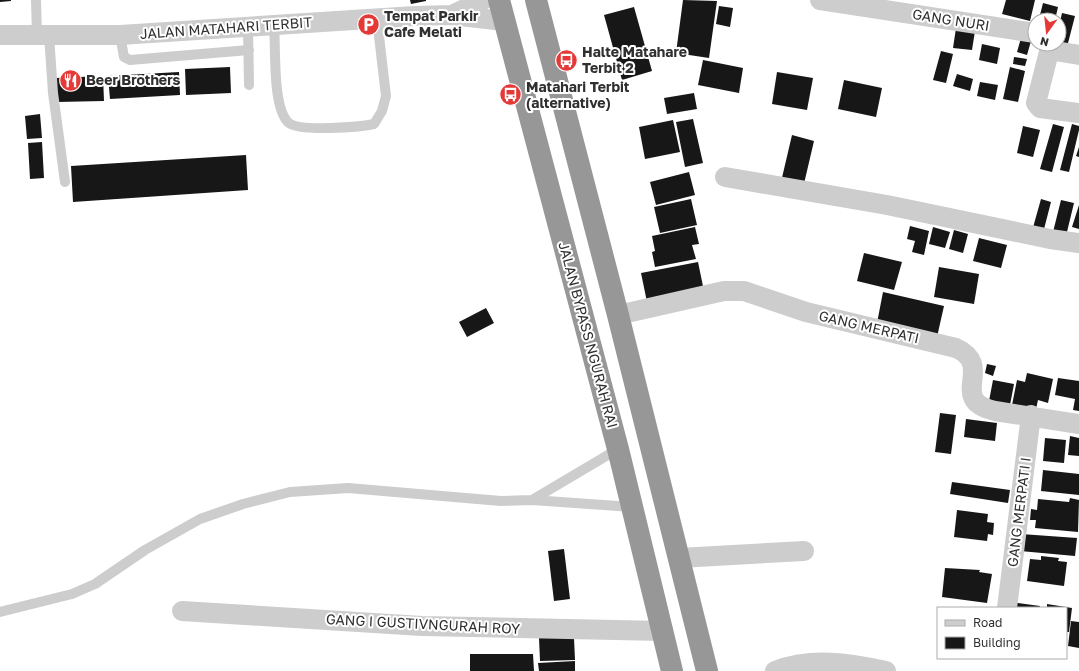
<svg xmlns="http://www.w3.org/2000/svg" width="1079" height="671" font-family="'Golos Text',sans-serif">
	<rect width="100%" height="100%" fill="#fff"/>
	<path fill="#171717" d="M 0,0 L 11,0 L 11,1 L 0,2 Z
		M 410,0 L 426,0 L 426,1 L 411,4 Z
		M 683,0 L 717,1 L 709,58 L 676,53 Z
		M 1006,0 L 1035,0 L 1030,21 L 1002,14 Z
		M 1043,3 L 1058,7 L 1055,20 L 1039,19 Z
		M 719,6 L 733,8 L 730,27 L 716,24 Z
		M 634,7 L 652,71 L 622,80 L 604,15 Z
		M 1062,13 L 1075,16 L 1067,47 L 1059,45 L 1059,26 Z
		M 956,28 L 975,31 L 972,50 L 953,48 Z
		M 1021,38 L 1031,41 L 1027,55 L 1017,52 Z
		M 982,44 L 1000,48 L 997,64 L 979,60 Z
		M 941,51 L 953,54 L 946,83 L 933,80 Z
		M 1014,57 L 1027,59 L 1025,66 L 1013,64 Z
		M 703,60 L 743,68 L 739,93 L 698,85 Z
		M 230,67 L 231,93 L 186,95 L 185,69 Z
		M 1010,67 L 1025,71 L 1018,102 L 1003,99 Z
		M 179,72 L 180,95 L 110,99 L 108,76 Z
		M 777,72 L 813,78 L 807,110 L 772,104 Z
		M 957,74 L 973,79 L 970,91 L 953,86 Z
		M 103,76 L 104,101 L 57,102 L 56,78 Z
		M 844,80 L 882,88 L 876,117 L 838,109 Z
		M 980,82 L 998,85 L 995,100 L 977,96 Z
		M 694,93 L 697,109 L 667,114 L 664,98 Z
		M 40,114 L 42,138 L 27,139 L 25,116 Z
		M 693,119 L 703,163 L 685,167 L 676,122 Z
		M 673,120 L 680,152 L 645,159 L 639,127 Z
		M 1053,124 L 1064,127 L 1052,172 L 1040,169 Z
		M 1072,124 L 1079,126 L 1079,130 L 1069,172 L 1060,170 Z
		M 1023,126 L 1040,130 L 1033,157 L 1017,153 Z
		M 792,135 L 814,141 L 803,188 L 781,182 Z
		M 42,142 L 44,178 L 30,179 L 28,143 Z
		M 1079,147 L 1079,157 L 1076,156 Z
		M 246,155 L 248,190 L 73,202 L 71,166 Z
		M 689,172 L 695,195 L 656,205 L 650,182 Z
		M 691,199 L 697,225 L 660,233 L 654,207 Z
		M 1041,199 L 1051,202 L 1043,233 L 1032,231 Z
		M 1061,200 L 1074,203 L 1066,236 L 1053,232 Z
		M 1079,205 L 1079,229 L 1072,227 Z
		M 910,226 L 929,231 L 924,255 L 912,252 L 915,241 L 907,239 Z
		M 695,227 L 699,244 L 692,245 L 696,259 L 655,267 L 652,252 L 655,251 L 652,236 Z
		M 933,227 L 950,232 L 945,248 L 929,244 Z
		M 954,230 L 968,234 L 963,253 L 949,249 Z
		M 979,238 L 1007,245 L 1001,268 L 973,261 Z
		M 864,253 L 902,262 L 894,290 L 857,281 Z
		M 698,262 L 704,291 L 647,302 L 641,273 Z
		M 939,267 L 979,274 L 974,304 L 934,297 Z
		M 883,292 L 944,306 L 937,337 L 877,323 Z
		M 486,308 L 494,323 L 467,337 L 459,322 Z
		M 987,364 L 996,366 L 993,376 L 985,373 Z
		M 1027,373 L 1053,379 L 1048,403 L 1038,400 L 1036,409 L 1012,405 L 1017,380 L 1025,382 Z
		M 1058,378 L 1079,381 L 1079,411 L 1073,410 L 1075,399 L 1055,395 Z
		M 993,380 L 1014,384 L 1010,405 L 989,401 Z
		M 940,413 L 956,415 L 951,454 L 935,452 Z
		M 966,419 L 997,423 L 995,441 L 964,437 Z
		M 1070,436 L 1079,438 L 1079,456 L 1068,455 Z
		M 1045,438 L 1066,440 L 1064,463 L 1043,461 Z
		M 1043,470 L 1079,474 L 1079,495 L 1041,491 Z
		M 952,482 L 1010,490 L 1008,503 L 950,494 Z
		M 1070,498 L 1079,500 L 1078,532 L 1035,528 L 1036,520 L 1030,520 L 1031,509 L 1037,510 L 1038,499 L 1069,502 Z
		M 957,510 L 988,514 L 987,522 L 994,523 L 993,535 L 988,534 L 987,541 L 954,537 Z
		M 1021,534 L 1077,538 L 1075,556 L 1020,551 Z
		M 564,549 L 570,599 L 554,601 L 548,551 Z
		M 1041,556 L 1059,558 L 1058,561 L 1067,562 L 1064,586 L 1027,581 L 1030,559 L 1041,560 Z
		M 945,568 L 980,570 L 979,572 L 992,574 L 987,603 L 942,597 Z
		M 1011,602 L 1040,606 L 1039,608 L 1010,608 Z
		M 1047,604 L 1072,608 L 1069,632 L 1066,632 L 1066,608 L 1047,608 Z
		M 1071,621 L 1079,622 L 1079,648 L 1068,646 Z
		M 539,638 L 574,638 L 575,660 L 540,661 Z
		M 470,654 L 533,654 L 534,671 L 470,671 Z
		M 575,661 L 575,671 L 539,671 L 538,663 Z"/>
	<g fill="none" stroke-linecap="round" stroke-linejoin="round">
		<path stroke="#cdcdcd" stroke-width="10" d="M 36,0 L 37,36
			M 274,25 C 276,48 272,109 289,123 C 300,132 360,127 374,124 L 382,111 L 386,96 L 377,19
			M 248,28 L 249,85
			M 49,35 L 53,93 L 65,182
			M 120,35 L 124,57 L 130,60 L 249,50
			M 532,500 L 618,449
			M 0,612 L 72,594 L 95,584 L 145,550 L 200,519 L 243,504 L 290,492 L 348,488 L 501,501 L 532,500 L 632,507"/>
		<path stroke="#cdcdcd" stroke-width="20" d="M 820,0 L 1035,33
			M 452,15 L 483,0
			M 0,35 L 120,35 L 415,16 L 452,15 L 504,21
			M 1051,44 L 1036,103 L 1040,108 L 1079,113
			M 1049,50 L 1079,55
			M 725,177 L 887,205 L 1050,239 L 1079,243
			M 618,315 L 724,291 L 744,291 L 806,312 L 956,348 C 996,366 946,400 995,411 L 1079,424
			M 679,558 L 804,551
			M 1007,608 L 1031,415
			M 182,611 L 422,626 L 663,631
			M 775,671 C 811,657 849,663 886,671"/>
		<path stroke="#979797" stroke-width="22" d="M 499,0 L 618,449 L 672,671
			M 536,0 L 618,315 L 707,671"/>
	</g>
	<defs>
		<symbol id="parking-disc" viewBox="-11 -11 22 22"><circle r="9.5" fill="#e43936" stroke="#fff"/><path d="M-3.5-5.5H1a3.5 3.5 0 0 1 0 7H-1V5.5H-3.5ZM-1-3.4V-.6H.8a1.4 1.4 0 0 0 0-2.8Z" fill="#fff"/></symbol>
		<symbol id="bus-disc" viewBox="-11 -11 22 22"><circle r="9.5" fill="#e43936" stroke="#fff"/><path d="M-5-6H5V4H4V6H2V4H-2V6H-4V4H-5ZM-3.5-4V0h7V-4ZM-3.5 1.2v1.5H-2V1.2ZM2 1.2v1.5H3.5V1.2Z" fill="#fff"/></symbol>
		<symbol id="restaurant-disc" viewBox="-11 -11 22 22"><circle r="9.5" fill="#e43936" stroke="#fff"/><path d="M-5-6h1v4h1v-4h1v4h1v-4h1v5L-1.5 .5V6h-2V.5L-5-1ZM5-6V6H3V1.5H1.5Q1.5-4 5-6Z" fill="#fff"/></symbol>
	</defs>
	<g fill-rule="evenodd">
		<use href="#parking-disc" x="356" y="12" width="25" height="25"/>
		<use href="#bus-disc" x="554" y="48" width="25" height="25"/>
		<use href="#restaurant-disc" x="58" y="68" width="25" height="25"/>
		<use href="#bus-disc" x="498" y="82" width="25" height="25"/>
	</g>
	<g text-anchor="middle" stroke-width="4" stroke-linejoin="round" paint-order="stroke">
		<g font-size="14" font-weight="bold" fill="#303030" stroke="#fff" text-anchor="start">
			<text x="384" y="21">Tempat Parkir<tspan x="384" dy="16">Cafe Melati</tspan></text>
			<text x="582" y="57">Halte Matahare<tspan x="582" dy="16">Terbit 2</tspan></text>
			<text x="86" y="85">Beer Brothers</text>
			<text x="526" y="92">Matahari Terbit<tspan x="526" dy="16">(alternative)</tspan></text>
		</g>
		<g font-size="14" fill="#303030" stroke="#fff">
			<text transform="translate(951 20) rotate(9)" y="5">GANG NURI</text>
			<text transform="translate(226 28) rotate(-4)" y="5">JALAN MATAHARI TERBIT</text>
			<text transform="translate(869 327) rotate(13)" y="5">GANG MERPATI</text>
			<text transform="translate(588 335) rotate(75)" y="5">JALAN BYPASS NGURAH RAI</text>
			<text transform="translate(1019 512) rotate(-83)" y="5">GANG MERPATI I</text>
			<text transform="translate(423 624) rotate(3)" y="5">GANG I GUSTIVNGURAH ROY</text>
		</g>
	</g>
	<rect x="937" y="607" width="130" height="52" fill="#ffffff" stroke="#acacac"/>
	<rect x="945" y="620" width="20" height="6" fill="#cdcdcd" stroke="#acacac"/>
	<text x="973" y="627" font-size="12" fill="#303030">Road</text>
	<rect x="945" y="637" width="20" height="12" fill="#171717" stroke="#acacac"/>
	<text x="973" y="647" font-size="12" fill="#303030">Building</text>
	<g transform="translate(1047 32) rotate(195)"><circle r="19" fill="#ffffff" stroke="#acacac"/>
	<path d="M0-3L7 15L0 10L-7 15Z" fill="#e43936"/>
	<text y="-6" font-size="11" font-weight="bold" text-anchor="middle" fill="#303030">N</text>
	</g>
</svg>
